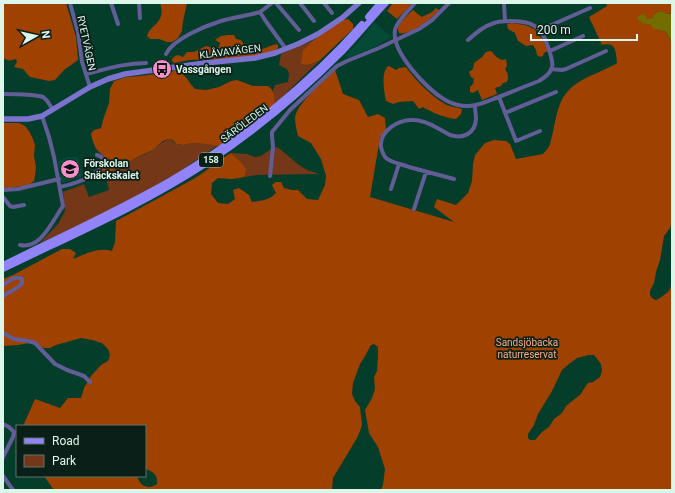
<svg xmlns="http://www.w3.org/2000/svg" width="675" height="493" font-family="Roboto,sans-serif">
	<rect width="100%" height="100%" fill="#053d2b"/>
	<path fill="#044a36" d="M 374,22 L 391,37 L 376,46 L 351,57 L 348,57 L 345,56 L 362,38 Z
		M 68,157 L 78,157 L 83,176 L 63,183 L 61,182 L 58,161 Z"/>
	<path fill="#743718" d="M 312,41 L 303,50 L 308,65 L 319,61 L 274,105 L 273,90 L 275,85 L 288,82 L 289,74 L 287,69 L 279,65 L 281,54 Z
		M 168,139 C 173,140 177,145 182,145 C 185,145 188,143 191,143 C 200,143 209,144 217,146 L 173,176 L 103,215 L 40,243 L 58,224 L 65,211 L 63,192 L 84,184 L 89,197 L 109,190 L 105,173 C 113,171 120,166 127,162 C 136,158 145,155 153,150 C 158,146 162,142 168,139 Z
		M 276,147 L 280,149 L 299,165 L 309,171 L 314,172 L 318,174 L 256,175 L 240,178 L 245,176 L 241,162 L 231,153 L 247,154 L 255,157 L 261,156 L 268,151 Z"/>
	<path fill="#9f4100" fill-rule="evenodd" d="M 3,3 L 66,3 L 76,37 L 78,60 L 64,70 L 55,80 L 49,81 L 30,77 L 23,69 L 14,67 L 17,62 L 16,59 C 10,61 8,61 3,58 Z
		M 160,3 L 187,3 L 183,21 L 182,31 L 178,38 L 172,42 L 167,42 L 159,39 L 150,39 L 147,36 C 149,30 151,29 155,25 C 162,18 163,12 160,3 Z
		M 393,3 L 412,3 L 405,11 L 397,19 L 387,11 Z
		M 606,3 L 672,3 L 672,13 L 667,14 L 664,13 L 662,11 L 658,12 L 653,15 L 652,19 L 639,20 L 646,24 L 650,24 L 659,30 L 666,32 C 668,37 671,40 672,44 L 672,222 L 670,228 L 664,236 L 660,260 L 656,272 L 654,283 L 650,291 L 650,295 L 653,299 L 656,300 L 660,298 L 668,292 L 670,289 L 672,284 L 672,278 L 672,490 L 381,490 L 383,485 L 385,469 L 378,447 L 369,433 L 365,410 L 372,398 L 375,389 L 374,377 L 377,371 L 378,357 L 378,347 L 374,344 L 371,345 L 365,356 L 360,364 L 353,383 L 352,394 L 355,401 L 360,407 L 362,425 L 360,431 L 357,438 L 333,478 L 332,490 L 54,490 L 44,476 L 137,476 C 140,486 148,490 157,484 C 158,475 153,471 145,469 L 145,426 L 23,426 L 35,399 L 60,408 L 68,398 L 81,398 L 84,388 L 91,376 L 101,365 L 108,361 L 110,355 L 108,349 L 102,343 L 92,340 L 81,338 L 56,345 L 50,348 L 43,348 L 36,342 L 18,345 L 3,346 L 3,279 L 13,275 L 62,249 L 70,249 L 76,253 L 73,259 C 85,254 99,247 112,251 L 115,242 L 116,221 C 143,207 169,192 195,178 C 208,170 219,160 231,153 L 241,162 L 246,169 L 245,176 C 236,180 227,179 218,178 L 212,183 L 211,194 L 218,203 L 228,204 L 235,199 L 233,190 L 239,188 L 249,195 L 252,202 C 263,200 268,201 276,193 L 272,185 L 276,182 L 281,182 L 284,188 L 292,190 L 298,190 L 307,199 L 318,200 L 325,185 L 326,176 L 321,159 L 311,143 L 298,136 C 297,131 295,124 295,118 C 296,104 325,80 335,70 L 343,94 L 359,100 L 368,117 L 378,114 L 385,118 L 386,130 L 380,138 L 370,197 L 454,222 L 434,207 L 437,199 L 456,205 L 468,193 L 472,181 L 473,164 L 475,155 L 485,143 L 494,140 L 506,141 L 510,144 L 516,159 L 543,154 C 546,151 549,147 550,144 C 555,128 556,103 568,91 C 579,78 603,72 617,63 C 616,52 616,41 602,45 L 589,17 L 607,6 ZM 589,355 L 594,355 L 601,364 L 602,371 L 600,377 L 593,382 L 588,383 L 583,390 L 581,394 L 566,406 L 562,413 L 554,419 L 549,427 L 542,432 L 535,440 L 530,440 L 528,438 L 528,434 L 534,425 L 538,414 L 552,391 L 562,370 L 569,364 L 577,358 Z
		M 436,8 L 439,10 C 432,18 410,36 399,33 C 399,32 398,31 398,30 C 397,24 409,14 413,10 L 419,15 L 422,17 L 432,12 Z
		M 348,19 L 353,24 L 353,29 L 319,61 L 308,65 L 301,64 L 303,50 L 312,41 L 343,20 Z
		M 512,23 L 525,25 L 535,29 L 537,35 L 542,38 L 548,51 L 544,53 L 543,56 L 540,57 L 537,55 L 536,50 L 533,45 L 526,46 L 518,41 L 515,33 L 508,29 L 507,24 Z
		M 228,35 L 234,35 L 236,39 L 241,40 L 247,50 C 257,53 266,47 276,44 L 278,45 C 278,46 278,47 278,48 C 271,59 204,59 189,60 C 184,61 179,62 174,63 L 172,61 L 172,59 L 175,56 L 178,55 L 183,57 L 187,52 L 194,52 L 206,46 C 211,47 215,49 219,47 L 220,43 L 215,40 L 221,36 Z
		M 491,51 C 495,55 499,62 506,59 L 507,66 L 505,69 C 508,73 509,77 507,82 L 503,83 L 501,86 L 495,88 L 497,94 L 482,100 L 478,90 L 473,93 L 470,92 L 470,87 L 473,84 L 474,79 L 471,77 L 469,72 L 473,69 L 474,63 L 482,57 L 486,52 Z
		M 389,66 L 396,70 L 399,68 L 406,67 C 414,79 433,98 447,105 C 451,107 457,107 462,109 L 461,114 L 456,119 C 445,118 433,113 423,107 L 419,109 L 413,101 L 399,102 L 393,104 L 386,101 C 384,91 381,75 387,67 Z
		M 177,69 C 183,71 189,83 195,89 L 206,90 L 219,87 L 231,81 L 237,80 L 253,86 L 268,86 C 275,92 275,96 274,105 L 222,145 L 217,146 L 206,144 L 191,143 L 183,145 L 177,144 L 173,140 L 168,139 L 163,141 L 153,150 L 138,157 L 128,162 L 112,171 L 99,175 L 103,167 L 105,158 C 103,155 100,153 97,150 C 94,146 92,139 91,133 L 94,130 L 101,128 L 103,120 L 109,103 L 110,89 L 114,81 L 127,77 L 140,76 L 171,72 Z
		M 3,123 L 19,123 L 25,126 L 29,131 L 33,139 L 35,145 L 34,156 L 36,167 L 35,176 L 34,181 L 29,185 L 3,189 Z"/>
	<path fill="#736d00" d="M 662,11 C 665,14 668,15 672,13 L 672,44 C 671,40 668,36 666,32 L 656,29 L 654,29 L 650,24 C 645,25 640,22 637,18 L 640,15 L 644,14 L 647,19 L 652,19 L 653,15 L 658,12 Z"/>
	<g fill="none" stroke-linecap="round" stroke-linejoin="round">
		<path stroke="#625d97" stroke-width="4" d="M 70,3 L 78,32 L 82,62 L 90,87
			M 111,3 L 118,24
			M 139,3 L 140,18
			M 272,3 L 260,12 L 265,20 L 286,49
			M 276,3 L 299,30
			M 300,3 L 314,21
			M 324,3 L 332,13
			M 415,3 C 409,10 397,21 395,30 C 391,52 428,91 447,101 C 453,104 460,106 467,106 C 476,106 483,103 491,100 C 507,94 523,87 539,81 C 544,78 550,74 552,68 C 554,60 545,37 540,30 C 538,28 535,26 533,25 C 524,20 503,20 494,23 C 484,26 476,33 468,40
			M 504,3 L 505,21
			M 540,30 L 590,8
			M 550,51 L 583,36
			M 166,54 C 173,39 205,26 221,21 C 234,17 247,16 260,12
			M 551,69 L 562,70 L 566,69 L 606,51
			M 86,74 C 106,69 125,63 146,63
			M 3,94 C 13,94 34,94 43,97 C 48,100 50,106 53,110
			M 499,97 L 516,141 L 540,131
			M 505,113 L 556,92
			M 270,176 L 273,147 L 272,136 L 272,132 L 290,110 L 337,66 L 347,61 L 379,48 L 419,29 L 432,20 L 449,3
			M 454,179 C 439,175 424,171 409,167 C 402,164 392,163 386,158 C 383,155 382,151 381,147 C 379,131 399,119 413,120 C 426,120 439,129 450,135 C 463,139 475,134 476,119 C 476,115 475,110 475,106
			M 60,187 C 68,185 77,183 85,179 C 92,176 113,160 97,155
			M 391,189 L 399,164
			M 3,190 L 18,189 L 59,179
			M 3,197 L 10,206 L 13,207 L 24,205
			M 414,209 L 426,172
			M 20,245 C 38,249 48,229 56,217 C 58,213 61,209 63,206 L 54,157 L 49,137 L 42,116
			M 3,285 C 9,281 15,275 22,279 L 22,283 C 17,291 8,290 3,297
			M 3,333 L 14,339 L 28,341 L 35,343 L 55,364 L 67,370 L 84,376 L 90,382
			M 3,424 L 9,427 L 14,432 L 13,437 L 3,457
			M 3,476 L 13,490"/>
		<path stroke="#7c73cf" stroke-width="5.5" d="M 3,119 L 28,119 L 42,116 L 90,87 L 108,79 L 125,74 L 205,63 L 255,58 L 275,53 L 298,44 L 318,34 L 342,18 L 359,3"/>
		<path stroke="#9184fa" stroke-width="6" d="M 368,17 L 380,3
			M 3,265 C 59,237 117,211 171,180 C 239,140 310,83 362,24
			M 3,269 C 71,236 141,206 204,165 C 253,133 300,94 342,52 C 357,36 371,19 386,3"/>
	</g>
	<defs>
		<symbol id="bus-disc" viewBox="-11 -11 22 22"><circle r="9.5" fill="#f890cb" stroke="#0a1f17"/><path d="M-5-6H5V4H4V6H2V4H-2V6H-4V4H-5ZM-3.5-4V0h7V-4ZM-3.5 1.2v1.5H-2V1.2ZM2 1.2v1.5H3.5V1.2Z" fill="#111"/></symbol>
		<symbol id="school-disc" viewBox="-11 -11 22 22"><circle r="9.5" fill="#f890cb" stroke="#0a1f17"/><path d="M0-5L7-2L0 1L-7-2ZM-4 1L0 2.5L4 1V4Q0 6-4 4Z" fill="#111"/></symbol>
	</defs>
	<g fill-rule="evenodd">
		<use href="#bus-disc" x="151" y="58" width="22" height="22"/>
		<use href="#school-disc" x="59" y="158" width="22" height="22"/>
	</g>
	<g text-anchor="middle" stroke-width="3.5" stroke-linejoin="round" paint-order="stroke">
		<rect fill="#0a1f17" stroke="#9eb6ab" stroke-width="1" x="199" y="153" width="24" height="14" rx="3"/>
		<g font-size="9" font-weight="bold" fill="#ddf6ea">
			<text x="211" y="163">158</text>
		</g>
		<g font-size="10" fill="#ddf6ea" stroke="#0a1f17">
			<text transform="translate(87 43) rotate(78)" y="4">RYETVÄGEN</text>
			<text transform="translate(230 51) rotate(-7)" y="4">KLÅVAVÄGEN</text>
			<text transform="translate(244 123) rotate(-37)" y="4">SÄRÖLEDEN</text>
		</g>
		<g font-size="10" font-weight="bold" fill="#ddf6ea" stroke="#0a1f17" text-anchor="start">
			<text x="176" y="73">Vassgången</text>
			<text x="84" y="167">Förskolan<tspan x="84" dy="12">Snäckskalet</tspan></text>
		</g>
		<g font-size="10" fill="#f8ac89" stroke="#0a1f17">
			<text x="527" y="346">Sandsjöbacka<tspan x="527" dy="12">naturreservat</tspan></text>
		</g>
	</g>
	<rect width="675" height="493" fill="none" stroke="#ddf6ea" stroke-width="8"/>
	<rect x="16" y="425" width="130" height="52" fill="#0a1f17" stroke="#5e756b"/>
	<rect x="24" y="438" width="20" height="6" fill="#9184fa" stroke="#5e756b"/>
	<text x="52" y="445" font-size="12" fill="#ddf6ea">Road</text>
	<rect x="24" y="455" width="20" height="12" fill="#743718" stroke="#5e756b"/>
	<text x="52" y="465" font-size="12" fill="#ddf6ea">Park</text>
	<g transform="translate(36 36) rotate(82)" stroke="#0a1f17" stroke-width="3" paint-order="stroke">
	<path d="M0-3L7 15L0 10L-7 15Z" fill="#ddf6ea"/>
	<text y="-6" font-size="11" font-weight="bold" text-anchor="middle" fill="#ddf6ea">N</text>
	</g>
	<path d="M531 34v6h106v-6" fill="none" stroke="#ddf6ea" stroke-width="2"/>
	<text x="537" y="34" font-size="12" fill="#ddf6ea" stroke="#0a1f17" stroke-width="3" paint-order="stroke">200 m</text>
</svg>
